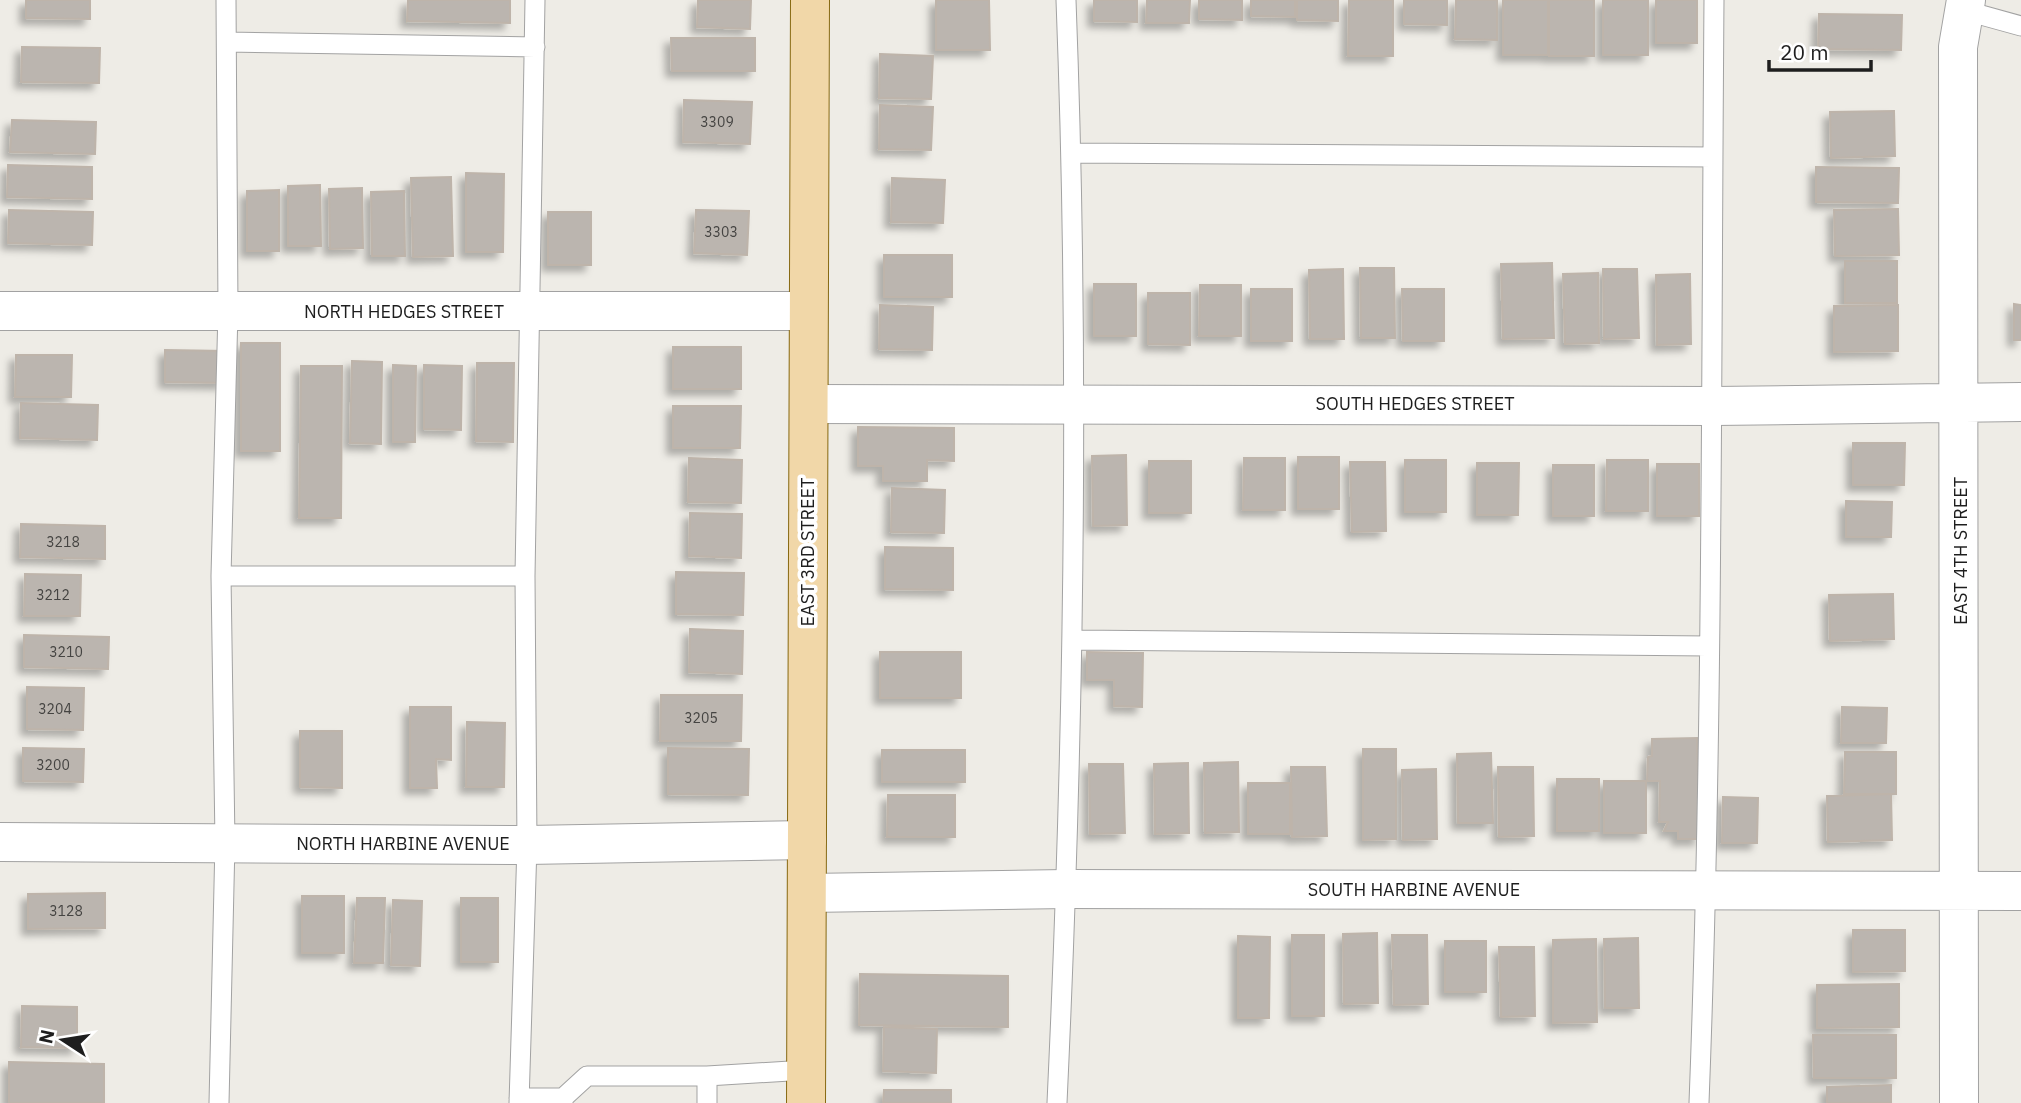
<svg xmlns="http://www.w3.org/2000/svg" width="2021" height="1103" font-family="'IBM Plex Sans',sans-serif">
	<defs>
		<filter id="shadow"><feDropShadow dx="-6" dy="6" stdDeviation="3.5" flood-color="#0004"/></filter>
	</defs>
	<rect width="100%" height="100%" fill="#eeece6"/>
	<path fill="#bbb5af" stroke="#beb4aa" stroke-width="2" filter="url(#shadow)" d="M 26,0 L 90,0 L 90,19 L 26,18 Z
		M 408,0 L 510,0 L 510,23 L 407,21 Z
		M 698,0 L 751,0 L 750,29 L 697,27 Z
		M 936,0 L 989,0 L 990,50 L 936,50 Z
		M 1094,0 L 1137,0 L 1137,22 L 1094,21 Z
		M 1147,0 L 1190,0 L 1189,23 L 1146,23 Z
		M 1199,0 L 1242,0 L 1242,20 L 1199,19 Z
		M 1251,0 L 1295,0 L 1295,17 L 1251,16 Z
		M 1297,0 L 1338,0 L 1338,21 L 1297,20 Z
		M 1349,0 L 1393,0 L 1393,56 L 1348,56 Z
		M 1404,0 L 1447,0 L 1447,25 L 1404,24 Z
		M 1456,0 L 1497,0 L 1497,40 L 1455,39 Z
		M 1503,0 L 1548,0 L 1548,55 L 1503,55 Z
		M 1549,0 L 1594,0 L 1594,56 L 1549,56 Z
		M 1603,0 L 1648,0 L 1648,55 L 1603,55 Z
		M 1656,0 L 1697,0 L 1697,43 L 1656,43 Z
		M 1819,14 L 1902,15 L 1901,50 L 1818,49 Z
		M 671,38 L 755,38 L 755,71 L 672,71 Z
		M 22,47 L 100,48 L 99,83 L 21,82 Z
		M 880,54 L 933,56 L 931,99 L 879,98 Z
		M 684,100 L 752,102 L 750,144 L 683,142 Z
		M 880,105 L 933,107 L 931,150 L 879,149 Z
		M 1894,111 L 1895,156 L 1831,158 L 1830,112 Z
		M 12,120 L 96,122 L 95,154 L 10,152 Z
		M 8,165 L 92,167 L 92,199 L 7,197 Z
		M 1816,167 L 1899,168 L 1898,203 L 1816,202 Z
		M 466,173 L 504,174 L 503,252 L 466,252 Z
		M 451,177 L 453,256 L 413,257 L 411,178 Z
		M 892,178 L 945,180 L 943,223 L 891,222 Z
		M 320,185 L 321,246 L 288,246 L 288,186 Z
		M 362,188 L 363,248 L 330,249 L 329,189 Z
		M 279,190 L 279,251 L 247,251 L 247,191 Z
		M 404,191 L 405,256 L 372,256 L 371,192 Z
		M 1898,209 L 1899,255 L 1835,256 L 1834,210 Z
		M 9,210 L 93,212 L 92,245 L 8,243 Z
		M 696,210 L 749,211 L 747,255 L 694,253 Z
		M 548,212 L 591,212 L 591,265 L 548,265 Z
		M 884,255 L 952,255 L 952,297 L 884,297 Z
		M 1845,261 L 1897,261 L 1897,303 L 1845,303 Z
		M 1552,263 L 1554,338 L 1503,339 L 1501,264 Z
		M 1360,268 L 1394,268 L 1395,338 L 1361,338 Z
		M 1343,269 L 1344,339 L 1310,339 L 1309,270 Z
		M 1603,269 L 1637,269 L 1639,338 L 1604,339 Z
		M 1598,273 L 1599,343 L 1565,344 L 1563,274 Z
		M 1690,274 L 1691,344 L 1657,345 L 1656,275 Z
		M 1094,284 L 1136,284 L 1136,336 L 1094,336 Z
		M 1200,285 L 1241,285 L 1241,336 L 1199,336 Z
		M 1251,289 L 1292,289 L 1292,341 L 1251,341 Z
		M 1402,289 L 1444,289 L 1444,341 L 1403,341 Z
		M 1148,293 L 1190,293 L 1190,345 L 1148,344 Z
		M 2014,304 L 2021,305 L 2021,340 L 2014,340 Z
		M 880,305 L 933,307 L 932,350 L 879,349 Z
		M 1898,305 L 1898,351 L 1834,352 L 1834,306 Z
		M 241,343 L 280,343 L 280,451 L 241,451 Z
		M 673,347 L 741,347 L 741,389 L 673,389 Z
		M 165,350 L 226,351 L 225,383 L 165,382 Z
		M 16,355 L 72,355 L 71,397 L 15,397 Z
		M 352,361 L 382,362 L 381,444 L 350,443 Z
		M 477,363 L 514,363 L 513,442 L 476,441 Z
		M 393,365 L 416,366 L 415,442 L 393,442 Z
		M 424,365 L 462,366 L 461,430 L 424,429 Z
		M 301,366 L 342,366 L 341,518 L 299,518 Z
		M 21,403 L 98,405 L 97,440 L 20,438 Z
		M 673,406 L 741,406 L 740,448 L 673,448 Z
		M 858,427 L 954,428 L 954,461 L 927,460 L 927,481 L 883,481 L 883,466 L 858,466 Z
		M 1853,443 L 1905,443 L 1904,485 L 1853,485 Z
		M 1126,455 L 1127,525 L 1093,526 L 1092,456 Z
		M 1298,457 L 1339,457 L 1339,509 L 1298,509 Z
		M 689,458 L 742,460 L 741,503 L 688,502 Z
		M 1244,458 L 1285,458 L 1285,510 L 1243,510 Z
		M 1405,460 L 1446,460 L 1446,512 L 1405,512 Z
		M 1607,460 L 1648,460 L 1648,511 L 1606,511 Z
		M 1149,461 L 1191,461 L 1191,513 L 1149,513 Z
		M 1350,462 L 1385,462 L 1386,531 L 1352,532 Z
		M 1477,463 L 1519,463 L 1518,515 L 1477,515 Z
		M 1657,464 L 1699,464 L 1699,516 L 1657,516 Z
		M 1553,465 L 1594,465 L 1594,516 L 1553,516 Z
		M 892,488 L 945,490 L 944,533 L 891,532 Z
		M 1846,501 L 1892,502 L 1891,537 L 1846,537 Z
		M 690,513 L 742,514 L 741,558 L 689,556 Z
		M 21,524 L 105,526 L 105,559 L 20,557 Z
		M 885,547 L 953,548 L 953,590 L 885,589 Z
		M 676,572 L 744,573 L 743,615 L 676,614 Z
		M 25,574 L 81,575 L 80,616 L 24,616 Z
		M 1893,594 L 1894,639 L 1830,641 L 1829,595 Z
		M 690,629 L 743,631 L 742,674 L 689,672 Z
		M 24,635 L 109,637 L 108,669 L 24,667 Z
		M 880,652 L 961,652 L 961,698 L 880,698 Z
		M 1087,652 L 1143,653 L 1142,707 L 1114,706 L 1114,680 L 1087,680 Z
		M 27,687 L 84,688 L 83,730 L 27,729 Z
		M 661,695 L 742,695 L 741,741 L 660,741 Z
		M 410,707 L 451,707 L 451,760 L 436,759 L 437,788 L 410,788 Z
		M 1842,707 L 1887,708 L 1886,743 L 1841,743 Z
		M 467,722 L 505,723 L 504,787 L 466,787 Z
		M 300,731 L 342,731 L 342,788 L 300,787 Z
		M 1697,738 L 1700,839 L 1678,839 L 1678,831 L 1664,831 L 1668,822 L 1659,822 L 1660,781 L 1647,781 L 1648,757 L 1652,756 L 1652,739 Z
		M 23,748 L 84,749 L 83,782 L 23,781 Z
		M 668,748 L 749,749 L 748,795 L 668,794 Z
		M 1363,749 L 1396,749 L 1396,839 L 1363,840 Z
		M 882,750 L 965,750 L 965,782 L 882,782 Z
		M 1845,752 L 1896,752 L 1896,794 L 1844,794 Z
		M 1491,753 L 1493,823 L 1458,823 L 1457,754 Z
		M 1238,762 L 1239,832 L 1205,833 L 1204,763 Z
		M 1188,763 L 1189,833 L 1155,834 L 1154,764 Z
		M 1089,764 L 1123,764 L 1125,833 L 1090,834 Z
		M 1291,767 L 1325,767 L 1327,836 L 1292,837 Z
		M 1498,767 L 1533,767 L 1534,836 L 1499,837 Z
		M 1436,769 L 1437,839 L 1403,840 L 1402,770 Z
		M 1557,779 L 1599,779 L 1599,831 L 1557,831 Z
		M 1604,781 L 1646,781 L 1646,833 L 1604,833 Z
		M 1248,783 L 1290,783 L 1290,834 L 1248,834 Z
		M 1891,794 L 1892,840 L 1828,842 L 1827,796 Z
		M 888,795 L 955,795 L 955,837 L 887,837 Z
		M 1723,797 L 1758,798 L 1757,843 L 1722,843 Z
		M 105,893 L 105,928 L 28,929 L 28,894 Z
		M 302,896 L 344,896 L 344,953 L 302,953 Z
		M 357,898 L 385,898 L 383,963 L 354,963 Z
		M 461,898 L 498,898 L 498,962 L 461,962 Z
		M 393,900 L 422,901 L 420,966 L 391,965 Z
		M 1853,930 L 1905,930 L 1905,971 L 1853,972 Z
		M 1377,933 L 1378,1003 L 1344,1004 L 1343,934 Z
		M 1292,935 L 1324,935 L 1324,1016 L 1292,1016 Z
		M 1392,935 L 1427,935 L 1428,1004 L 1394,1005 Z
		M 1238,936 L 1270,937 L 1269,1018 L 1238,1018 Z
		M 1638,938 L 1639,1008 L 1605,1008 L 1604,939 Z
		M 1596,939 L 1597,1022 L 1553,1023 L 1553,940 Z
		M 1445,941 L 1486,941 L 1486,992 L 1445,992 Z
		M 1499,947 L 1534,947 L 1535,1016 L 1501,1017 Z
		M 860,974 L 1008,976 L 1008,1027 L 859,1025 Z
		M 1899,984 L 1899,1027 L 1817,1028 L 1817,985 Z
		M 22,1006 L 77,1007 L 77,1048 L 21,1047 Z
		M 884,1027 L 937,1029 L 936,1073 L 883,1071 Z
		M 1813,1035 L 1896,1035 L 1896,1078 L 1814,1078 Z
		M 9,1062 L 104,1064 L 104,1103 L 9,1103 Z
		M 1891,1085 L 1891,1103 L 1827,1103 L 1827,1087 Z
		M 884,1090 L 951,1090 L 951,1103 L 883,1103 Z"/>
	<g fill="none" stroke-linecap="round" stroke-linejoin="round">
		<defs>
			<path id="service" d="M 1963,10 L 2021,26
				M 227,42 L 535,47
				M 1072,153 L 1713,157
				M 221,576 L 525,576
				M 1074,640 L 1708,646
				M 519,1098 L 563,1098 L 563,1103
				M 563,1098 L 587,1076 L 707,1076
				M 219,1103 L 225,842 L 221,576 L 228,311 L 226,0
				M 519,1103 L 527,845 L 525,576 L 535,0
				M 707,1103 L 707,1076 L 806,1070
				M 1057,1103 C 1074,736 1080,368 1066,0
				M 1699,1103 C 1713,736 1711,368 1714,0"/>
			<path id="minor" d="M 0,311 L 808,311
				M 809,404 L 1714,406 L 2021,402
				M 0,842 L 527,845 L 807,840
				M 808,893 L 1067,889 L 2021,891
				M 1959,1103 L 1958,47 L 1966,0"/>
			<path id="primary" d="M 806,1103 L 810,0"/>
		</defs>
		<use href="#service" stroke="#a2a2a2" stroke-width="21"/>
		<use href="#minor" stroke="#a2a2a2" stroke-width="40"/>
		<use href="#primary" stroke="#876912" stroke-width="40"/>
		<use href="#service" stroke="#fff" stroke-width="19"/>
		<use href="#minor" stroke="#fff" stroke-width="38"/>
		<use href="#primary" stroke="#f1d7a8" stroke-width="38"/>
	</g>
	<g text-anchor="middle" stroke-width="7" stroke-linejoin="round" paint-order="stroke">
		<g font-size="14" fill="#454442">
			<text x="717" y="127">3309</text>
			<text x="721" y="237">3303</text>
			<text x="63" y="547">3218</text>
			<text x="53" y="600">3212</text>
			<text x="66" y="657">3210</text>
			<text x="55" y="714">3204</text>
			<text x="701" y="723">3205</text>
			<text x="53" y="770">3200</text>
			<text x="66" y="916">3128</text>
		</g>
		<g font-size="18" fill="#1e1e1e" stroke="#fff">
			<text x="404" y="318">NORTH HEDGES STREET</text>
			<text x="1415" y="410">SOUTH HEDGES STREET</text>
			<text transform="translate(1961 551) rotate(-90)" y="6">EAST 4TH STREET</text>
			<text transform="translate(808 552) rotate(-90)" y="6">EAST 3RD STREET</text>
			<text x="403" y="850">NORTH HARBINE AVENUE</text>
			<text x="1414" y="896">SOUTH HARBINE AVENUE</text>
		</g>
	</g>
	<g transform="translate(63 1040) rotate(282)" stroke="#ffffff" stroke-width="5" paint-order="stroke">
	<path d="M0-5L12 26L0 18L-12 26Z" fill="#1e1e1e"/>
	<text y="-10" font-size="19" font-weight="bold" text-anchor="middle" fill="#1e1e1e">N</text>
	</g>
	<path d="M1769 60v10h102v-10" fill="none" stroke="#1e1e1e" stroke-width="3.5"/>
	<text x="1780" y="60" font-size="21" fill="#1e1e1e" stroke="#ffffff" stroke-width="5" paint-order="stroke">20 m</text>
</svg>
